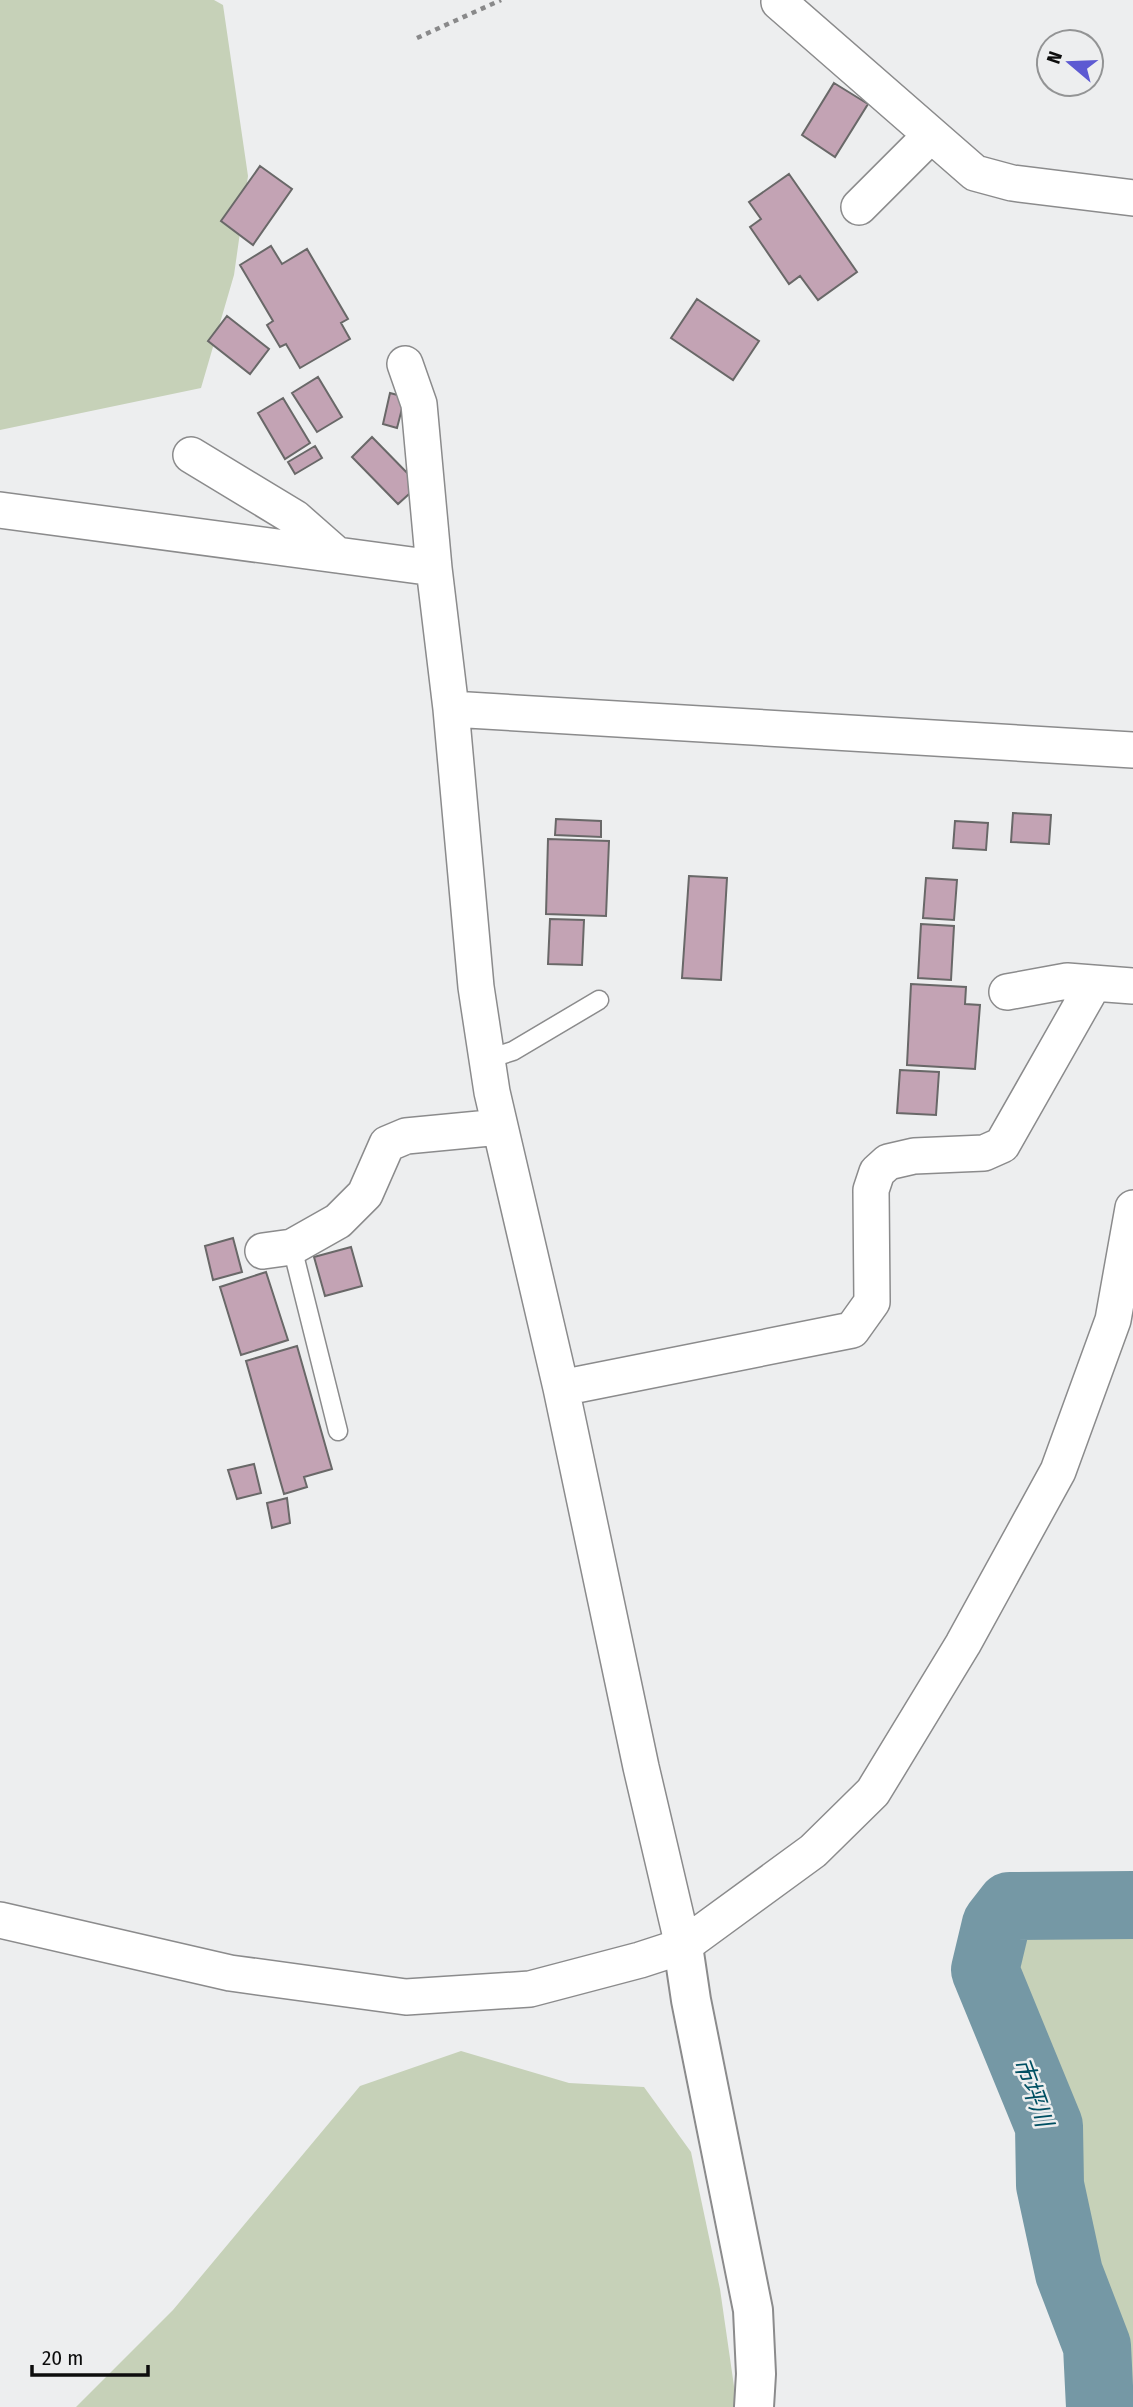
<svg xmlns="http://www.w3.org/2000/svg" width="1133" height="2407" font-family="'Fira Sans Condensed','Noto Sans JP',sans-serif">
	<rect width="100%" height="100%" fill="#edeeef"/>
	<path fill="#c6d1b8" d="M 0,0 L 214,0 L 223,5 L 248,176 L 234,275 L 201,388 L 0,430 Z
		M 1133,1890 L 1133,2407 L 1102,2407 L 1102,2385 L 1053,2209 L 1051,2099 L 1015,1958 L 1042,1908 Z
		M 461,2051 L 569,2083 L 644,2087 L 691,2152 L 720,2289 L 737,2407 L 76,2407 L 173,2310 L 360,2086 Z"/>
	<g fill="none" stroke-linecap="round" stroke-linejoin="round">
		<path stroke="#7598a5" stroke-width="68" d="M 1100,2407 L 1097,2346 L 1069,2273 L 1050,2185 L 1049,2126 L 985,1970 L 996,1924 L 1010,1906 L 1133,1905"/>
	</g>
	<path fill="#c3a3b4" stroke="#696868" stroke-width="2" d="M 834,83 L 868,104 L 835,157 L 802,135 Z
		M 260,166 L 292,189 L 253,245 L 221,221 Z
		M 789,174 L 857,272 L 818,300 L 800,276 L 789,284 L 750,227 L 761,219 L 749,202 Z
		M 271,246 L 282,264 L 307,249 L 348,319 L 341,323 L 350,339 L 300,368 L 286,344 L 280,347 L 267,325 L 273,321 L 240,265 Z
		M 697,299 L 759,341 L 733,380 L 671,338 Z
		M 227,316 L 269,349 L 250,374 L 208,341 Z
		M 318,377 L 342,417 L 317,432 L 292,393 Z
		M 390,393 L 405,397 L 397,428 L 383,424 Z
		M 283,398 L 310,443 L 285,459 L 258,413 Z
		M 372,437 L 419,485 L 398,504 L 352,457 Z
		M 315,446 L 322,458 L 295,474 L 288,462 Z
		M 1013,813 L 1051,815 L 1049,844 L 1011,842 Z
		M 556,819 L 601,821 L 601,837 L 555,835 Z
		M 955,821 L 988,823 L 986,850 L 953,848 Z
		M 548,839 L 609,841 L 606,916 L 546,914 Z
		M 689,876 L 727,878 L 721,980 L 682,978 Z
		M 926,878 L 957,880 L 954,920 L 923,918 Z
		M 550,919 L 584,920 L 582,965 L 548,964 Z
		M 921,924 L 954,926 L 951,980 L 918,978 Z
		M 911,984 L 966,987 L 965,1004 L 980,1005 L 975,1069 L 907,1065 Z
		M 900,1070 L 939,1072 L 936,1115 L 897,1113 Z
		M 233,1238 L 242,1272 L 213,1280 L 205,1246 Z
		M 351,1247 L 362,1286 L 325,1296 L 314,1257 Z
		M 266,1272 L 288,1340 L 241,1355 L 220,1287 Z
		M 297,1346 L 332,1469 L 304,1477 L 307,1487 L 284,1494 L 246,1361 Z
		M 254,1464 L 261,1493 L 237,1499 L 228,1470 Z
		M 287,1498 L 290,1523 L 272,1528 L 267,1503 Z"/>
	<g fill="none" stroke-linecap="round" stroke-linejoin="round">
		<defs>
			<path id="service" d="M 488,1059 L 513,1051 L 599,1000
				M 292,1247 L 338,1431"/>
			<path id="minor" d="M 779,2 L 975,173 L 1012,183 L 1133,198
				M 859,207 L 930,136
				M 405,364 L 419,404 L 434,568 L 451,709 L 476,987 L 492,1092 L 561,1388 L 641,1767 L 683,1946
				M 191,455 L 295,518 L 337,555
				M 0,510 L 434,568
				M 451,709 L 1133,750
				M 1007,992 L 1067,981 L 1133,986
				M 263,1251 L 292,1247 L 338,1221 L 365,1194 L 387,1144 L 406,1136 L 500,1127
				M 561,1388 L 852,1330 L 872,1302 L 871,1190 L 877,1172 L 888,1162 L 914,1156 L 984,1153 L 1002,1145 L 1094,983
				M 0,1920 L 230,1973 L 406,1997 L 530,1989 L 640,1960 L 683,1946 L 813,1851 L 873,1792 L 963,1644 L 1058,1471 L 1113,1320 L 1133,1208"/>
			<path id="tertiary" d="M 683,1946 L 691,2000 L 753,2310 L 756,2374 L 754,2407"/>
		</defs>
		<use href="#service" stroke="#8b8b8c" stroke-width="21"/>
		<use href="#minor" stroke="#8b8b8c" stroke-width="38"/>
		<use href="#tertiary" stroke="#8b8b8c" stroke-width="42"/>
		<path stroke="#89898a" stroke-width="4.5" stroke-dasharray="5 5" stroke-linecap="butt" d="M 417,38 L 501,0"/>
		<use href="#service" stroke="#fff" stroke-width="18"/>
		<use href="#minor" stroke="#fff" stroke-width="35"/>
		<use href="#tertiary" stroke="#fff" stroke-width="38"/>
	</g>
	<g text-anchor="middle" stroke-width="5" stroke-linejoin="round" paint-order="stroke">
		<g font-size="24" font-style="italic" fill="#005063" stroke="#edeeef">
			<text transform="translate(1033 2092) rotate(70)" y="8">市坪川</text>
		</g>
	</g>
	<g transform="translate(1070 63) rotate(289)"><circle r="33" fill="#edeeef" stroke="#939495" stroke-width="2"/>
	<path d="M0-5L12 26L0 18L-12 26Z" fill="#5d5ad2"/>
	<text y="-10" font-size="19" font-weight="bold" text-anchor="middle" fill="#0d0d0d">N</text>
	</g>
	<path d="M32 2365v10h116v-10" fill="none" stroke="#0d0d0d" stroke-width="3.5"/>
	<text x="42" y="2365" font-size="21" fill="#0d0d0d" stroke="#edeeef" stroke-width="5" paint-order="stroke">20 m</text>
</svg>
